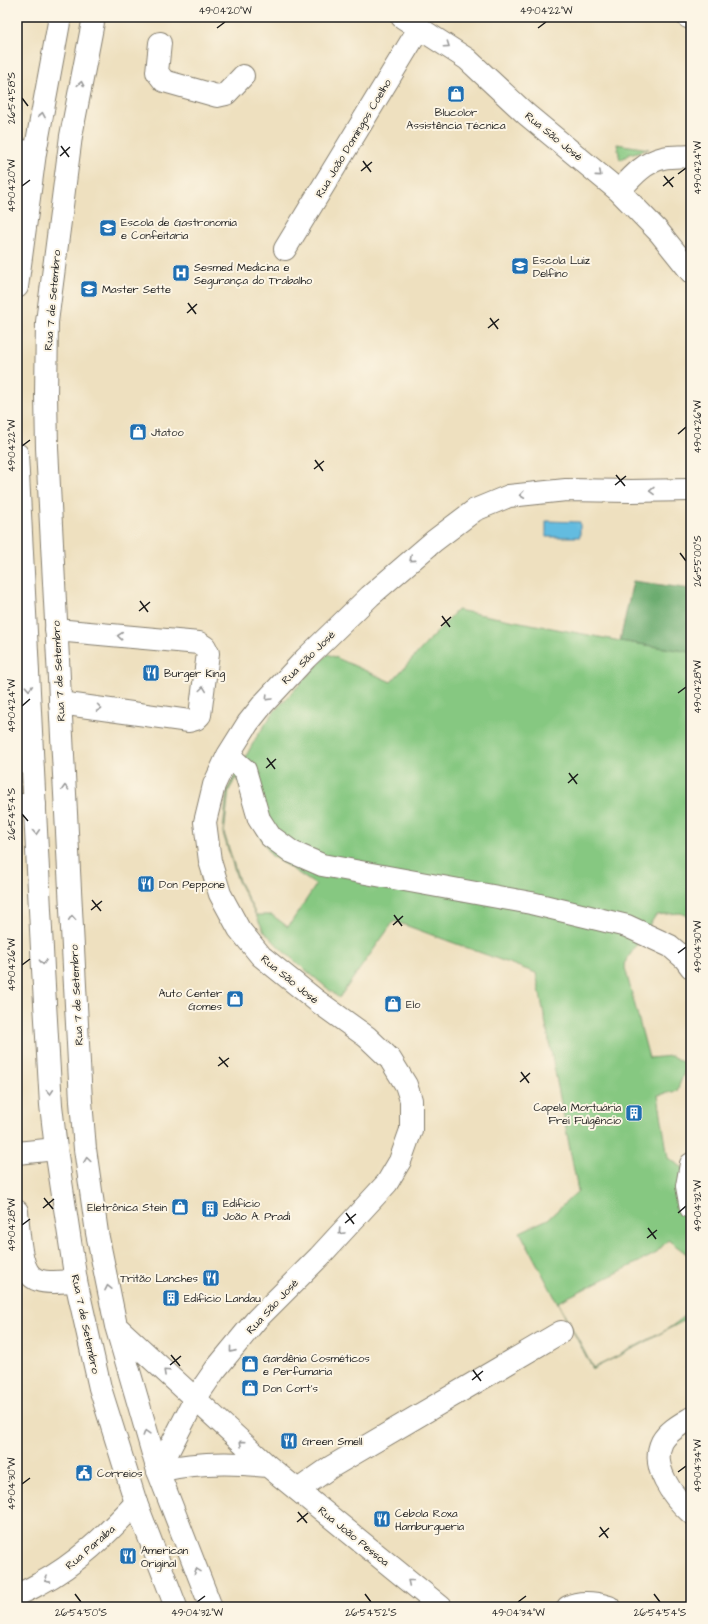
<svg xmlns="http://www.w3.org/2000/svg" width="708" height="1624" font-family="'Architects Daughter',sans-serif">
	<rect width="100%" height="100%" fill="#fcf5e5"/>
	<filter id="ink" filterUnits="userSpaceOnUse"><feTurbulence type="fractalNoise" baseFrequency=".025" numOctaves="2"/><feDisplacementMap in="SourceGraphic" scale="8" xChannelSelector="R" yChannelSelector="G"/><feConvolveMatrix kernelMatrix="1 2 1 2 8 2 1 2 1" color-interpolation-filters="sRGB"/></filter>
	<filter id="wash" filterUnits="userSpaceOnUse"><feTurbulence type="fractalNoise" baseFrequency=".012" numOctaves="4" result="noise"/><feDisplacementMap in="SourceGraphic" scale="16" xChannelSelector="R" yChannelSelector="G"/><feGaussianBlur stdDeviation="0.9" result="paint"/><feColorMatrix in="noise" values="0 0 0 0 0 0 0 0 0 0 0 0 0 0 0 0 0 1.4 0 .05"/><feComposite in="paint" operator="in"/></filter>
	<g filter="url(#wash)">
		<rect width="100%" height="100%" fill="#eee0bf"/>
		<path fill="#86c881" stroke="#51724e" fill-rule="evenodd" d="M 617,144 L 649,149 L 630,154 L 620,160 Z
			M 457,610 L 620,641 L 691,652 L 691,917 L 680,913 L 656,915 L 624,964 L 649,1058 L 672,1056 L 687,1065 L 677,1091 L 658,1095 L 668,1158 L 691,1173 L 691,1257 L 668,1240 L 655,1254 L 558,1302 L 593,1368 C 620,1355 674,1331 691,1309 L 691,1317 L 593,1369 L 520,1232 L 548,1219 L 578,1191 L 536,973 L 394,921 L 339,998 L 283,951 L 264,931 L 238,881 L 223,833 L 227,790 L 256,738 L 273,713 L 328,654 L 391,682 ZM 237,776 L 257,831 L 271,855 L 316,885 L 288,927 L 272,915 L 256,915 L 239,881 L 224,833 L 229,790 Z"/>
		<path fill="#6cac6f" stroke="#446446" d="M 633,581 L 691,589 L 691,652 L 620,641 Z"/>
		<path fill="#63bce0" stroke="#406c7e" d="M 546,521 L 580,522 L 580,537 L 546,537 Z"/>
	</g>
	<g filter="url(#ink)">
		<g fill="none" stroke-linecap="round" stroke-linejoin="round">
			<defs>
				<path id="minor" d="M 402,17 L 467,59 L 526,114 L 619,191 L 659,232 L 691,272
					M 688,17 L 691,18
					M 160,43 L 157,72 L 164,81 L 217,96 L 226,94 L 243,76
					M 619,191 C 631,178 644,162 663,158 C 672,156 682,157 691,156
					M 285,249 L 420,27
					M 56,630 L 199,643 L 205,647 L 208,653 L 200,715 L 196,719 L 189,721 L 60,703
					M 228,755 L 245,770 L 259,819 L 270,836 L 292,852 L 322,865 L 531,903 L 627,926 L 670,946 L 685,959 L 691,967
					M 17,805 L 35,805
					M 17,1153 L 56,1149
					M 691,1164 L 687,1186 L 691,1208
					M 17,1211 C 19,1229 18,1274 38,1280 C 49,1284 64,1281 76,1281
					M 691,1418 C 681,1424 668,1431 662,1442 C 650,1467 673,1497 691,1513
					M 158,1471 L 195,1399 L 215,1370 L 257,1319 L 319,1257 L 387,1183 L 400,1161 L 411,1130 L 411,1100 L 406,1085 L 390,1059 L 367,1037 L 317,1001 L 261,956 L 239,929 L 220,894 L 210,861 L 205,822 L 214,785 L 228,755 L 248,723 L 264,703 L 306,658 L 370,596 L 434,541 L 475,510 L 509,496 L 566,490 L 631,491 L 691,490
					M 298,1490 L 331,1467 L 561,1332
					M 17,1594 C 25,1592 32,1588 39,1584 C 77,1564 107,1534 136,1503
					M 568,1607 C 580,1601 596,1603 609,1607"/>
				<path id="major" d="M 94,17 L 71,136 L 47,322 L 46,395 L 47,448 L 81,1101 L 85,1149 L 97,1233 L 116,1326 L 158,1471 L 211,1607
					M 17,150 L 35,153
					M 17,287 L 35,153 L 60,17
					M 17,454 L 43,969 L 51,1105 L 56,1149 L 76,1281 L 100,1388 L 136,1503 L 176,1607
					M 116,1326 L 268,1466 L 441,1607
					M 158,1471 C 195,1462 230,1462 268,1466"/>
			</defs>
			<use href="#minor" stroke="#857e6e" stroke-width="24"/>
			<use href="#major" stroke="#857e6e" stroke-width="24"/>
			<use href="#minor" stroke="#fff" stroke-width="22"/>
			<use href="#major" stroke="#fff" stroke-width="22"/>
		</g>
		<defs><path id="oneway-chevron" d="M-2-3.5L2.5 0L-2 3.5" fill="none" stroke-width="1.6" stroke-linecap="round" stroke-linejoin="round"/></defs>
		<g stroke="#999">
			<use href="#oneway-chevron" transform="translate(447 45) rotate(34)"/>
			<use href="#oneway-chevron" transform="translate(81 84) rotate(-79)"/>
			<use href="#oneway-chevron" transform="translate(42 115) rotate(-80)"/>
			<use href="#oneway-chevron" transform="translate(599 174) rotate(41)"/>
			<use href="#oneway-chevron" transform="translate(652 491) rotate(179)"/>
			<use href="#oneway-chevron" transform="translate(522 495) rotate(173)"/>
			<use href="#oneway-chevron" transform="translate(412 559) rotate(139)"/>
			<use href="#oneway-chevron" transform="translate(120 636) rotate(-175)"/>
			<use href="#oneway-chevron" transform="translate(29 688) rotate(87)"/>
			<use href="#oneway-chevron" transform="translate(203 689) rotate(-82)"/>
			<use href="#oneway-chevron" transform="translate(268 698) rotate(133)"/>
			<use href="#oneway-chevron" transform="translate(99 708) rotate(8)"/>
			<use href="#oneway-chevron" transform="translate(65 788) rotate(-93)"/>
			<use href="#oneway-chevron" transform="translate(36 832) rotate(87)"/>
			<use href="#oneway-chevron" transform="translate(72 918) rotate(-93)"/>
			<use href="#oneway-chevron" transform="translate(43 962) rotate(87)"/>
			<use href="#oneway-chevron" transform="translate(50 1092) rotate(87)"/>
			<use href="#oneway-chevron" transform="translate(87 1160) rotate(-98)"/>
			<use href="#oneway-chevron" transform="translate(341 1232) rotate(133)"/>
			<use href="#oneway-chevron" transform="translate(108 1288) rotate(-102)"/>
			<use href="#oneway-chevron" transform="translate(232 1350) rotate(129)"/>
			<use href="#oneway-chevron" transform="translate(166 1372) rotate(-137)"/>
			<use href="#oneway-chevron" transform="translate(146 1433) rotate(-107)"/>
			<use href="#oneway-chevron" transform="translate(242 1443) rotate(-138)"/>
			<use href="#oneway-chevron" transform="translate(197 1571) rotate(-111)"/>
			<use href="#oneway-chevron" transform="translate(47 1580) rotate(152)"/>
			<use href="#oneway-chevron" transform="translate(410 1582) rotate(-141)"/>
		</g>
	</g>
	<path fill="none" stroke="#1c1c1c" stroke-width="1.5" d="M 217,28 L 225,22M 538,28 L 546,22M 22,98 L 28,106M 61,146 L 69,157M 60,156 L 70,147M 363,161 L 371,172M 361,171 L 372,162M 678,174 L 686,168M 664,176 L 673,187M 22,186 L 30,180M 663,186 L 674,177M 188,303 L 196,314M 187,313 L 197,304M 490,318 L 498,329M 488,328 L 499,319M 678,434 L 686,427M 22,446 L 30,440M 315,460 L 323,471M 314,469 L 324,461M 616,475 L 625,486M 615,485 L 626,476M 680,553 L 686,561M 140,601 L 148,612M 139,611 L 150,602M 442,616 L 450,627M 441,626 L 451,617M 678,693 L 686,687M 22,706 L 30,699M 267,758 L 275,769M 266,768 L 276,759M 569,773 L 577,784M 568,783 L 578,774M 22,814 L 28,821M 92,900 L 101,911M 91,910 L 102,901M 394,915 L 402,926M 393,925 L 403,916M 678,953 L 686,947M 22,965 L 30,959M 219,1057 L 228,1067M 218,1066 L 229,1058M 521,1072 L 529,1083M 520,1082 L 530,1073M 44,1198 L 53,1209M 43,1208 L 54,1199M 346,1213 L 354,1224M 678,1213 L 686,1206M 345,1223 L 356,1214M 22,1225 L 30,1219M 648,1228 L 656,1239M 647,1238 L 657,1230M 171,1355 L 180,1366M 170,1365 L 181,1356M 473,1370 L 481,1381M 472,1380 L 483,1371M 678,1472 L 686,1466M 22,1484 L 30,1478M 298,1512 L 307,1523M 297,1522 L 308,1513M 600,1527 L 608,1538M 599,1537 L 609,1528M 75,1594 L 81,1602M 365,1594 L 371,1602M 654,1594 L 660,1602M 197,1602 L 205,1596M 518,1602 L 526,1596"/>
	<defs>
		<symbol id="shop-square" viewBox="-11 -11 22 22"><rect x="-9" y="-9" width="18" height="18" rx="4" fill="#1f6fb2" stroke="#fcf5e5"/><path d="M-5-2.5h2.3a2.7 3.5 0 0 1 5.4 0H5L5.5 6h-11ZM-1.5-2.5h3a1.5 2.3 0 0 0-3 0Z" fill="#fff"/></symbol>
		<symbol id="university-square" viewBox="-11 -11 22 22"><rect x="-9" y="-9" width="18" height="18" rx="4" fill="#1f6fb2" stroke="#fcf5e5"/><path d="M0-5L7-2L0 1L-7-2ZM-4 1L0 2.5L4 1V4Q0 6-4 4Z" fill="#fff"/></symbol>
		<symbol id="school-square" viewBox="-11 -11 22 22"><rect x="-9" y="-9" width="18" height="18" rx="4" fill="#1f6fb2" stroke="#fcf5e5"/><path d="M0-5L7-2L0 1L-7-2ZM-4 1L0 2.5L4 1V4Q0 6-4 4Z" fill="#fff"/></symbol>
		<symbol id="hospital-square" viewBox="-11 -11 22 22"><rect x="-9" y="-9" width="18" height="18" rx="4" fill="#1f6fb2" stroke="#fcf5e5"/><path d="M-5-5h3v3.5h4V-5h3V5h-3V1.5h-4V5h-3Z" fill="#fff"/></symbol>
		<symbol id="restaurant-square" viewBox="-11 -11 22 22"><rect x="-9" y="-9" width="18" height="18" rx="4" fill="#1f6fb2" stroke="#fcf5e5"/><path d="M-5-6h1v4h1v-4h1v4h1v-4h1v5L-1.5 .5V6h-2V.5L-5-1ZM5-6V6H3V1.5H1.5Q1.5-4 5-6Z" fill="#fff"/></symbol>
		<symbol id="building-square" viewBox="-11 -11 22 22"><rect x="-9" y="-9" width="18" height="18" rx="4" fill="#1f6fb2" stroke="#fcf5e5"/><path d="M-4-6H4V6H1V3H-1V6H-4ZM-2.5-4.3h1.7v1.8h-1.7ZM.8-4.3h1.7v1.8H.8ZM-2.5-1h1.7V.8h-1.7ZM.8-1h1.7V.8H.8Z" fill="#fff"/></symbol>
		<symbol id="civic-square" viewBox="-11 -11 22 22"><rect x="-9" y="-9" width="18" height="18" rx="4" fill="#1f6fb2" stroke="#fcf5e5"/><path d="M-.6-6.5H3V-4.5H.6V-3L4-1V1h2V6H-6V1h2V-1L-.6-3ZM-1.2 2.5V6h2.4V2.5Z" fill="#fff"/></symbol>
	</defs>
	<g fill-rule="evenodd">
		<use href="#shop-square" x="446" y="84" width="20" height="20"/>
		<use href="#university-square" x="98" y="218" width="20" height="20"/>
		<use href="#school-square" x="510" y="256" width="20" height="20"/>
		<use href="#hospital-square" x="171" y="263" width="20" height="20"/>
		<use href="#university-square" x="79" y="279" width="20" height="20"/>
		<use href="#shop-square" x="128" y="422" width="20" height="20"/>
		<use href="#restaurant-square" x="141" y="663" width="20" height="20"/>
		<use href="#restaurant-square" x="136" y="874" width="20" height="20"/>
		<use href="#shop-square" x="225" y="989" width="20" height="20"/>
		<use href="#shop-square" x="383" y="994" width="20" height="20"/>
		<use href="#building-square" x="624" y="1103" width="20" height="20"/>
		<use href="#shop-square" x="170" y="1197" width="20" height="20"/>
		<use href="#building-square" x="200" y="1199" width="20" height="20"/>
		<use href="#restaurant-square" x="201" y="1268" width="20" height="20"/>
		<use href="#building-square" x="161" y="1288" width="20" height="20"/>
		<use href="#shop-square" x="240" y="1354" width="20" height="20"/>
		<use href="#shop-square" x="240" y="1378" width="20" height="20"/>
		<use href="#restaurant-square" x="279" y="1431" width="20" height="20"/>
		<use href="#civic-square" x="74" y="1463" width="20" height="20"/>
		<use href="#restaurant-square" x="372" y="1509" width="20" height="20"/>
		<use href="#restaurant-square" x="118" y="1546" width="20" height="20"/>
	</g>
	<g text-anchor="middle" stroke-width="4" stroke-linejoin="round" paint-order="stroke">
		<g font-size="11" fill="#1c1c1c" stroke="#fcf5e5" text-anchor="start">
			<text x="456" y="116" text-anchor="middle">Blucolor<tspan x="456" dy="13">Assistência Técnica</tspan></text>
			<text x="121" y="226">Escola de Gastronomia<tspan x="121" dy="13">e Confeitaria</tspan></text>
			<text x="533" y="264">Escola Luiz<tspan x="533" dy="13">Delfino</tspan></text>
			<text x="194" y="271">Sesmed Medicina e<tspan x="194" dy="13">Segurança do Trabalho</tspan></text>
			<text x="102" y="293">Master Sette</text>
			<text x="151" y="436">Jtatoo</text>
			<text x="164" y="677">Burger King</text>
			<text x="159" y="888">Don Peppone</text>
			<text x="222" y="997" text-anchor="end">Auto Center<tspan x="222" dy="13">Gomes</tspan></text>
			<text x="406" y="1008">Elo</text>
			<text x="621" y="1111" text-anchor="end">Capela Mortuária<tspan x="621" dy="13">Frei Fulgêncio</tspan></text>
			<text x="223" y="1207">Edifício<tspan x="223" dy="13">João A. Pradi</tspan></text>
			<text x="167" y="1211" text-anchor="end">Eletrônica Stein</text>
			<text x="198" y="1282" text-anchor="end">Tritão Lanches</text>
			<text x="184" y="1302">Edifício Landau</text>
			<text x="263" y="1362">Gardênia Cosméticos<tspan x="263" dy="13">e Perfumaria</tspan></text>
			<text x="263" y="1392">Don Cort's</text>
			<text x="302" y="1445">Green Smell</text>
			<text x="97" y="1477">Correios</text>
			<text x="395" y="1517">Cebola Roxa<tspan x="395" dy="13">Hamburgueria</tspan></text>
			<text x="141" y="1554">American<tspan x="141" dy="13">Original</tspan></text>
		</g>
		<g font-size="11" fill="#1c1c1c" stroke="#fcf5e5">
			<text transform="translate(554 136) rotate(39)" y="4">Rua São José</text>
			<text transform="translate(353 138) rotate(-59)" y="4">Rua João Domingos Coelho</text>
			<text transform="translate(52 300) rotate(-85)" y="4">Rua 7 de Setembro</text>
			<text transform="translate(308 657) rotate(-45)" y="4">Rua São José</text>
			<text transform="translate(58 671) rotate(-93)" y="4">Rua 7 de Setembro</text>
			<text transform="translate(290 979) rotate(39)" y="4">Rua São José</text>
			<text transform="translate(76 995) rotate(-93)" y="4">Rua 7 de Setembro</text>
			<text transform="translate(272 1306) rotate(-47)" y="4">Rua São José</text>
			<text transform="translate(86 1324) rotate(78)" y="4">Rua 7 de Setembro</text>
			<text transform="translate(354 1536) rotate(39)" y="4">Rua João Pessoa</text>
			<text transform="translate(90 1547) rotate(-41)" y="4">Rua Paraíba</text>
		</g>
	</g>
	<rect width="708" height="1624" fill="none" stroke="#fcf5e5" stroke-width="44"/>
	<rect x="22" y="22" width="664" height="1580" fill="none" stroke="#1c1c1c" stroke-width="1.5"/>
	<g font-size="10" text-anchor="middle" fill="#1c1c1c">
		<text x="225" y="14">49°04'20"W</text>
		<text x="546" y="14">49°04'22"W</text>
		<text transform="translate(11 98) rotate(-90)" y="4">26°54'58"S</text>
		<text transform="translate(697 168) rotate(-90)" y="4">49°04'24"W</text>
		<text transform="translate(11 186) rotate(-90)" y="4">49°04'20"W</text>
		<text transform="translate(697 427) rotate(-90)" y="4">49°04'26"W</text>
		<text transform="translate(11 446) rotate(-90)" y="4">49°04'22"W</text>
		<text transform="translate(697 561) rotate(-90)" y="4">26°55'00"S</text>
		<text transform="translate(697 687) rotate(-90)" y="4">49°04'28"W</text>
		<text transform="translate(11 706) rotate(-90)" y="4">49°04'24"W</text>
		<text transform="translate(11 814) rotate(-90)" y="4">26°54'54"S</text>
		<text transform="translate(697 947) rotate(-90)" y="4">49°04'30"W</text>
		<text transform="translate(11 965) rotate(-90)" y="4">49°04'26"W</text>
		<text transform="translate(697 1206) rotate(-90)" y="4">49°04'32"W</text>
		<text transform="translate(11 1225) rotate(-90)" y="4">49°04'28"W</text>
		<text transform="translate(697 1466) rotate(-90)" y="4">49°04'34"W</text>
		<text transform="translate(11 1484) rotate(-90)" y="4">49°04'30"W</text>
		<text x="81" y="1616">26°54'50"S</text>
		<text x="197" y="1616">49°04'32"W</text>
		<text x="371" y="1616">26°54'52"S</text>
		<text x="518" y="1616">49°04'34"W</text>
		<text x="660" y="1616">26°54'54"S</text>
	</g>
</svg>
